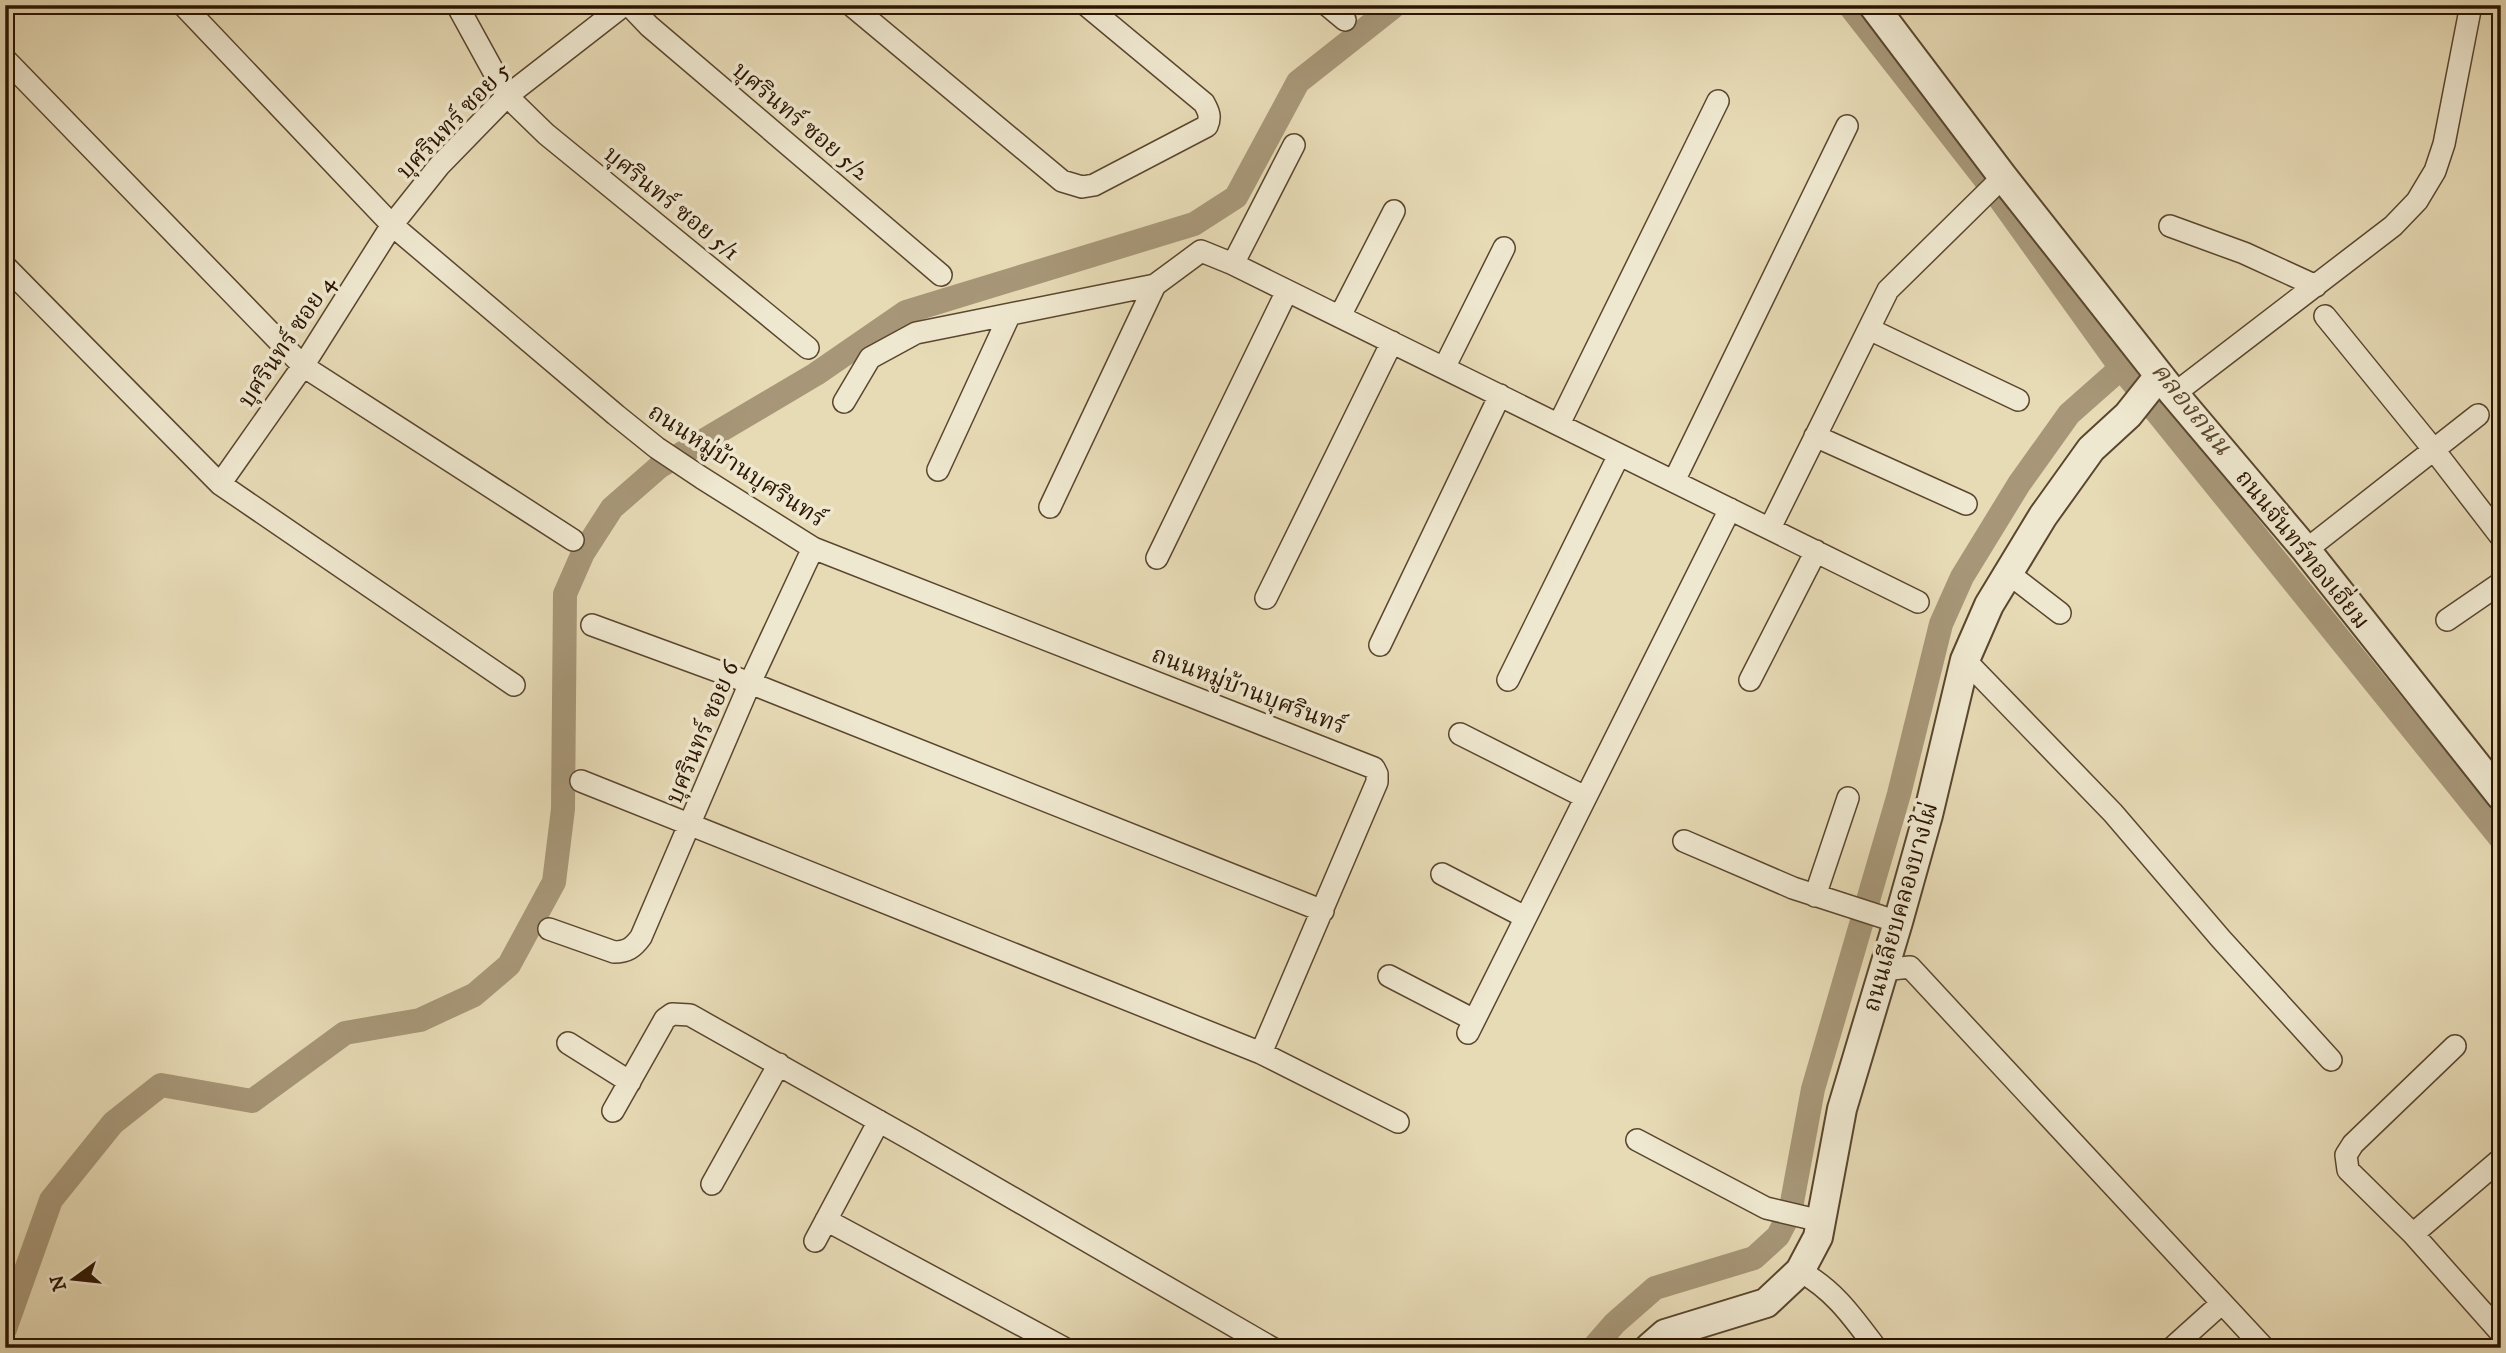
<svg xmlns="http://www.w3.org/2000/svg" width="2506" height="1353" font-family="'IM FELL DW Pica','Noto Serif Thai',serif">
	<rect width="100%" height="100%" fill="#e7dbb6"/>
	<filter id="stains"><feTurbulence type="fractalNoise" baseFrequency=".00286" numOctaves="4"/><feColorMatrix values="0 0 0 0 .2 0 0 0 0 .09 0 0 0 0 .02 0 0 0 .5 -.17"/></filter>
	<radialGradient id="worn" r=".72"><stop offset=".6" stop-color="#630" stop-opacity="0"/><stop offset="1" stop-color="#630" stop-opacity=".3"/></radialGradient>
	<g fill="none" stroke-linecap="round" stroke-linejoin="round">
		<path stroke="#a79778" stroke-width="24" d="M 1849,5 L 1992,188 L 2121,368 L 2501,839
			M 5,1329 L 51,1200 L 113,1123 L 161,1085 L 252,1101 L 345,1033 L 420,1020 L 474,995 L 509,965 L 554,882 L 563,809 L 565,594 L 583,553 L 612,508 L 659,467 L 816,374 L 906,312 L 1194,224 L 1236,197 L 1298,82 L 1393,7
			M 1593,1348 L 1615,1323 L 1655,1288 L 1754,1258 L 1778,1236 L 1790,1213 L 1813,1089 L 1899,794 L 1941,624 L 1962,577 L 2019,484 L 2069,414 L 2121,368"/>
		<defs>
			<path id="minor" d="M 183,5 L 392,225 L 616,415 L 657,448 L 702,478 L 813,548 L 1374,768 L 1377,774 L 1377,782 L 1261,1053
				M 457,5 L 507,96 L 546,134 L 808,348
				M 629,5 L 649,26 L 941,275
				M 851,5 L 1062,181 L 1082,187 L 1094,185 L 1207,126 C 1211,117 1209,112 1204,103 L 1086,5
				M 1327,5 L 1345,20
				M 5,59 L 303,366 L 573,540
				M 1294,145 L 1233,264 L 1918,602
				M 2170,226 L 2244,253 L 2316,286
				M 5,266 L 220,484 L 514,685
				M 1340,316 L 1394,211
				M 2325,316 L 2434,450 L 2501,537
				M 1869,329 L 2018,400
				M 1444,368 L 1504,248
				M 2174,394 L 2393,226 L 2417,201 L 2435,171 L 2444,144 L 2471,5
				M 844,402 L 870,358 L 916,333 L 1155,285 L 1201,251 L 1233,264
				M 1559,424 L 1718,101
				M 1815,436 L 1966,504
				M 938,470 L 1010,314
				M 1674,481 L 1847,126
				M 220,484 L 303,366 L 392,225 L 439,166 L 507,96 L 624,5
				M 1050,507 L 1155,285
				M 1770,528 L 1888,290 L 2003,177
				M 2306,550 L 2478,415
				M 1157,558 L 1287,291
				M 2008,573 L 2060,613
				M 1266,598 L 1392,342
				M 2447,620 L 2501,583
				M 592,625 L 750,683 L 1323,911
				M 1380,645 L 1500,395
				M 1965,660 L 2113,813 L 2221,939 L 2331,1060
				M 1508,680 L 1619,455
				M 1750,680 L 1816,551
				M 1460,734 L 1585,797
				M 581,781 L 1261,1053 L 1398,1122
				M 1684,841 L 1793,888 L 1898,922
				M 1442,874 L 1525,917
				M 1815,896 L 1848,798
				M 549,929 L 614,952 C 627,952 633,948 641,937 L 750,683 L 813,548
				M 1883,970 L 1910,967 L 2264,1348
				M 1389,976 L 1474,1020
				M 1468,1033 L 1730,509
				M 568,1043 L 630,1082
				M 2455,1046 L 2353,1144 L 2346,1155 L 2348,1170 L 2413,1234 L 2501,1333
				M 613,1111 L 665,1019 L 672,1014 L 690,1015 L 914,1141 L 1272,1348
				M 1637,1140 L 1766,1208 L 1821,1221
				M 712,1184 L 779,1064
				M 826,1220 L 1064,1348
				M 2413,1234 L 2501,1159
				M 815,1241 L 879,1121
				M 1800,1271 C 1835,1291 1852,1316 1876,1348
				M 2172,1348 L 2222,1303"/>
			<path id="tertiary" d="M 1873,5 L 2003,177 L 2174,394 L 2306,550 L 2501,796
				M 1649,1348 L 1665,1334 L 1766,1303 L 1800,1271 L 1818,1237 L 1842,1109 L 1898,922 L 1928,815 L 1965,660 L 1989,605 L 2043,516 L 2091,449 L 2128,415 L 2159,376"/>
		</defs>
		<use href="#minor" stroke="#5a462e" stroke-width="24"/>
		<use href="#tertiary" stroke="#5a462e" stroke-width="32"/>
		<use href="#minor" stroke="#efe8d0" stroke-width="21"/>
		<use href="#tertiary" stroke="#efe8d0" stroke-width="28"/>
	</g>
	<g text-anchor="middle" stroke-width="7" stroke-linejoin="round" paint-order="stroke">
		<g font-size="24" fill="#2b1400" stroke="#efe8d0">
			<text transform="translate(453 120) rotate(-46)" y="8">บุศรินทร์ ซอย 5</text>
			<text transform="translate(801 121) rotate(40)" y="8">บุศรินทร์ ซอย 5/2</text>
			<text transform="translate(672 203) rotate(39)" y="8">บุศรินทร์ ซอย 5/1</text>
			<text transform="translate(286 341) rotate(-56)" y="8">บุศรินทร์ ซอย 4</text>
			<text transform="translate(737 465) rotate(33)" y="8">ถนนหมู่บ้านบุศรินทร์</text>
			<text transform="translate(2303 549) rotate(51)" y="8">ถนนจันทร์ทองเอี่ยม</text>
			<text transform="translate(1249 690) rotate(21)" y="8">ถนนหมู่บ้านบุศรินทร์</text>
			<text transform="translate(702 732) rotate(-67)" y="8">บุศรินทร์ ซอย 6</text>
			<text transform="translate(1900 907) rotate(-74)" y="8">ถนนเลียบคลองบางไผ่</text>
		</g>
		<g font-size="26" font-style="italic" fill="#5d4830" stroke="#efe8d0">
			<text transform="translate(2192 408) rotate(51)" y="9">คลองถนน</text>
		</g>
	</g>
	<rect width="2506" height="1353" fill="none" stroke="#e7dbb6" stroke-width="28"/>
	<rect x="7" y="7" width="2492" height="1339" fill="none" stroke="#2b1400" stroke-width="3.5"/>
	<rect x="14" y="14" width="2478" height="1325" fill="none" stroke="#2b1400" stroke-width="2"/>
	<g transform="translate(74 1279) rotate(255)" stroke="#efe8d0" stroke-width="5" paint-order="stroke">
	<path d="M0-5L12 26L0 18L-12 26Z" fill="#2b1400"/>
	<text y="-10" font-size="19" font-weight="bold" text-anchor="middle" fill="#2b1400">N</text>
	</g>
	<rect width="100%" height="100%" filter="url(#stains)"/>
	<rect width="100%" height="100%" fill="url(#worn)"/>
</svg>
